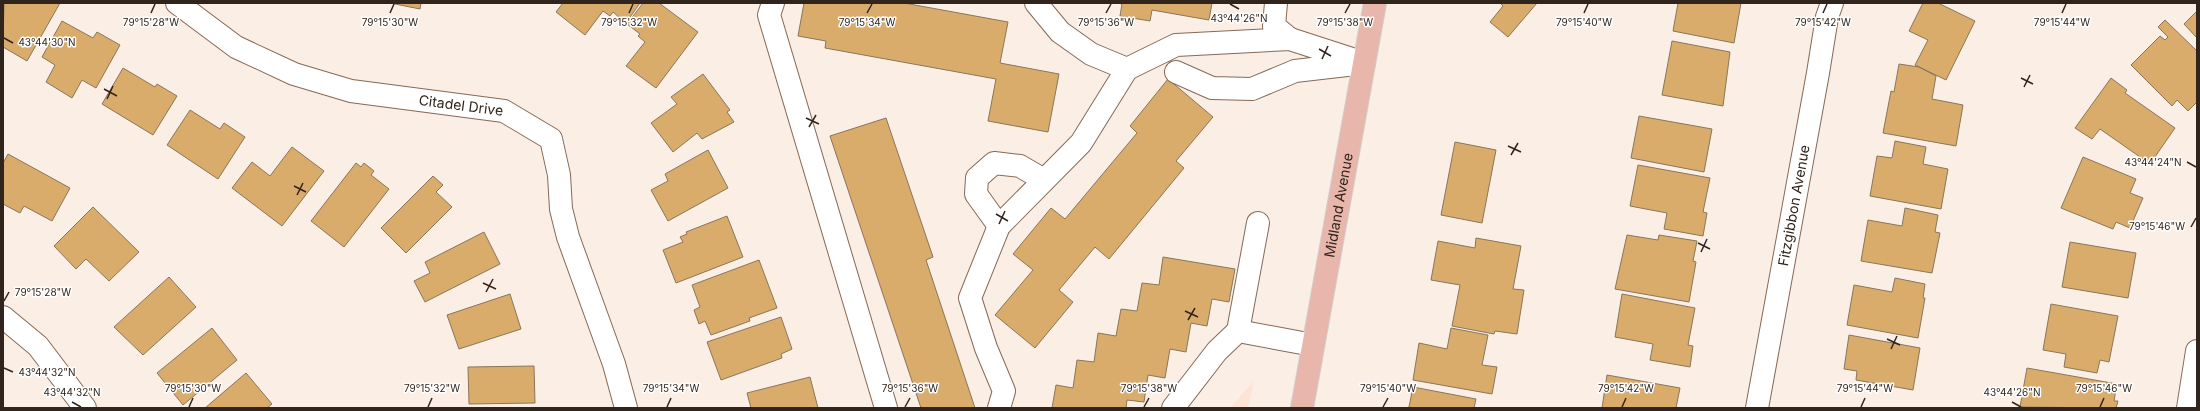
<svg xmlns="http://www.w3.org/2000/svg" width="2200" height="411" font-family="Inter,sans-serif">
	<rect width="100%" height="100%" fill="#fbeee5"/>
	<path fill="#fde4d4" d="M 1254,381 L 1248,408 L 1230,408 Z"/>
	<path fill="#d9ac6b" stroke="#89765a" d="M 4,3 L 60,3 L 27,61 L 3,47 Z
		M 390,3 L 421,3 L 420,9 Z
		M 563,3 L 640,3 L 626,23 L 613,12 L 610,16 L 603,11 L 585,35 L 556,12 Z
		M 643,3 L 659,3 L 698,32 L 656,88 L 626,66 L 645,42 L 638,36 L 640,34 L 627,24 Z
		M 804,3 L 904,3 L 1008,22 L 1000,63 L 1059,74 L 1048,132 L 988,121 L 996,79 L 825,48 L 826,41 L 798,36 Z
		M 1117,3 L 1212,3 L 1209,20 L 1152,10 L 1150,21 L 1120,16 L 1122,4 Z
		M 1500,3 L 1537,3 L 1508,37 L 1490,22 L 1503,6 Z
		M 1678,3 L 1741,3 L 1734,43 L 1673,31 Z
		M 1923,3 L 1938,3 L 1975,21 L 1946,80 L 1915,65 L 1928,40 L 1909,31 Z
		M 2197,11 L 2197,38 L 2184,24 Z
		M 2165,20 L 2197,51 L 2197,102 L 2188,111 L 2177,100 L 2172,106 L 2131,65 L 2160,36 L 2165,40 L 2168,37 L 2158,27 Z
		M 62,21 L 93,38 L 97,32 L 120,45 L 96,88 L 82,80 L 72,98 L 46,82 L 55,65 L 42,57 Z
		M 1672,41 L 1730,52 L 1723,106 L 1662,95 Z
		M 1899,64 L 1919,67 L 1936,76 L 1932,99 L 1963,105 L 1956,146 L 1883,133 L 1891,91 L 1894,92 Z
		M 123,68 L 155,87 L 157,84 L 177,96 L 153,135 L 102,104 Z
		M 703,74 L 730,110 L 727,112 L 734,122 L 702,139 L 697,133 L 673,152 L 651,123 L 677,104 L 671,97 Z
		M 2111,78 L 2127,90 L 2125,93 L 2175,128 L 2150,164 L 2100,129 L 2092,139 L 2075,128 Z
		M 1168,79 L 1213,117 L 1176,161 L 1184,168 L 1109,259 L 1095,247 L 1059,290 L 1073,302 L 1035,348 L 995,315 L 1033,270 L 1013,254 L 1051,208 L 1065,219 L 1137,133 L 1130,126 Z
		M 190,110 L 220,129 L 224,123 L 245,137 L 218,179 L 167,145 Z
		M 1639,116 L 1712,129 L 1704,172 L 1631,158 Z
		M 886,118 L 933,257 L 926,260 L 975,408 L 921,408 L 830,136 Z
		M 1895,141 L 1926,147 L 1923,164 L 1948,169 L 1941,209 L 1870,196 L 1877,156 L 1892,158 Z
		M 1455,142 L 1496,150 L 1482,223 L 1441,215 Z
		M 292,147 L 324,171 L 282,226 L 232,188 L 252,162 L 270,176 Z
		M 708,150 L 728,188 L 668,221 L 651,190 L 668,181 L 665,174 Z
		M 8,154 L 70,188 L 52,221 L 24,206 L 20,213 L 3,204 L 3,163 Z
		M 2083,157 L 2136,179 L 2130,193 L 2143,198 L 2130,228 L 2116,222 L 2113,229 L 2061,208 Z
		M 356,163 L 361,167 L 364,163 L 374,171 L 371,175 L 389,189 L 344,247 L 311,221 Z
		M 1638,165 L 1710,178 L 1703,212 L 1707,213 L 1703,236 L 1664,229 L 1667,213 L 1630,206 Z
		M 433,176 L 443,185 L 436,192 L 452,207 L 406,253 L 381,228 Z
		M 93,207 L 139,252 L 109,281 L 86,259 L 76,269 L 54,246 Z
		M 1905,208 L 1938,215 L 1935,232 L 1940,233 L 1932,273 L 1861,261 L 1868,220 L 1902,226 Z
		M 727,216 L 743,257 L 676,283 L 663,250 L 683,242 L 680,237 L 687,234 L 686,232 Z
		M 484,232 L 500,264 L 425,302 L 414,281 L 430,273 L 425,262 Z
		M 1627,235 L 1658,240 L 1659,235 L 1697,241 L 1693,261 L 1696,262 L 1689,302 L 1615,289 Z
		M 1476,238 L 1521,246 L 1513,289 L 1524,290 L 1517,334 L 1495,331 L 1494,334 L 1452,326 L 1460,285 L 1431,280 L 1438,241 L 1475,248 Z
		M 2070,242 L 2136,253 L 2128,298 L 2062,287 Z
		M 1163,257 L 1235,269 L 1229,302 L 1212,299 L 1207,326 L 1191,323 L 1186,352 L 1170,349 L 1165,378 L 1148,375 L 1144,402 L 1127,400 L 1126,408 L 1052,408 L 1056,385 L 1073,388 L 1077,360 L 1094,362 L 1098,333 L 1116,336 L 1121,309 L 1137,311 L 1142,283 L 1159,285 Z
		M 759,260 L 777,308 L 749,318 L 750,321 L 711,335 L 705,321 L 699,324 L 694,310 L 700,307 L 692,285 Z
		M 169,277 L 196,307 L 143,355 L 114,327 Z
		M 1895,278 L 1925,284 L 1923,298 L 1925,298 L 1918,338 L 1847,325 L 1854,285 L 1892,292 Z
		M 510,294 L 521,329 L 459,349 L 447,315 Z
		M 1622,294 L 1695,308 L 1688,345 L 1693,346 L 1690,367 L 1650,360 L 1653,344 L 1615,337 Z
		M 2051,304 L 2118,316 L 2109,362 L 2100,360 L 2097,373 L 2064,367 L 2066,354 L 2043,350 Z
		M 781,317 L 792,349 L 781,354 L 782,358 L 721,380 L 707,342 Z
		M 212,328 L 237,360 L 183,405 L 157,373 Z
		M 1451,328 L 1488,335 L 1482,365 L 1497,367 L 1492,394 L 1413,380 L 1419,343 L 1447,349 Z
		M 1849,335 L 1920,348 L 1913,390 L 1856,380 L 1857,371 L 1844,369 Z
		M 534,366 L 535,403 L 469,404 L 468,367 Z
		M 2027,368 L 2117,384 L 2114,401 L 2118,401 L 2116,408 L 2020,407 Z
		M 246,373 L 272,404 L 267,408 L 205,408 Z
		M 1607,375 L 1680,388 L 1676,408 L 1602,408 Z
		M 810,377 L 818,408 L 751,408 L 747,393 Z
		M 1413,387 L 1476,399 L 1474,408 L 1407,408 L 1409,407 Z"/>
	<g fill="none" stroke-linecap="round" stroke-linejoin="round">
		<defs>
			<g id="minor">
				<path id="s1" d="M 177,3 L 236,47 L 294,74 L 351,91 L 504,111 L 551,139 L 559,175 L 561,209 L 568,237 L 614,364 L 626,408"/>
				<path d="M 773,3 L 769,15 L 886,408"/>
				<path d="M 1036,3 L 1060,32 L 1091,54 L 1127,69"/>
				<path d="M 1276,3 L 1274,26 L 1290,39"/>
				<path d="M 1258,223 L 1238,331 L 1313,345"/>
				<path d="M 999,226 L 976,194 L 977,178 L 994,163 L 1020,166 L 1044,180"/>
				<path d="M 3,317 L 38,346 L 85,408"/>
				<path d="M 999,408 L 1004,391 L 986,348 L 970,298 L 999,226 L 1081,143 L 1127,69 L 1176,45 L 1290,39 L 1364,63 L 1295,71 L 1252,89 L 1212,88 L 1176,72"/>
				<path d="M 1173,408 L 1217,351 L 1238,331"/>
				<path id="s2" d="M 1757,408 L 1818,73 L 1827,17 L 1832,3"/>
				<path d="M 2188,408 L 2197,351"/>
			</g>
			<g id="major">
				<path id="s3" d="M 1302,408 L 1375,3"/>
			</g>
		</defs>
		<use href="#minor" stroke="#866956" stroke-width="24"/>
		<use href="#major" stroke="#d1cfcd" stroke-width="24"/>
		<use href="#minor" stroke="#fff" stroke-width="22"/>
		<use href="#major" stroke="#e8b6aa" stroke-width="22"/>
	</g>
	<path fill="none" stroke="#30241c" stroke-width="1.5" d="M 1230,4 L 1239,9M 151,13 L 155,4M 390,13 L 394,4M 629,13 L 633,4M 867,13 L 872,4M 1106,13 L 1111,4M 1345,13 L 1350,4M 1584,13 L 1588,4M 1823,13 L 1827,4M 2062,13 L 2066,4M 4,38 L 13,43M 1319,49 L 1331,56M 1322,59 L 1328,46M 2021,78 L 2033,84M 2024,87 L 2030,75M 104,89 L 117,96M 107,99 L 113,86M 806,118 L 819,124M 809,127 L 816,115M 1508,146 L 1521,152M 1511,155 L 1518,143M 2187,162 L 2196,167M 294,186 L 306,192M 297,195 L 303,183M 996,214 L 1008,221M 999,224 L 1005,211M 2191,227 L 2196,218M 1698,243 L 1710,249M 1701,252 L 1707,239M 483,283 L 496,289M 486,292 L 493,279M 4,301 L 9,292M 1185,311 L 1198,317M 1188,320 L 1195,308M 1887,339 L 1900,345M 1891,349 L 1897,336M 4,368 L 13,372M 72,402 L 81,407M 2012,402 L 2021,407M 189,407 L 193,398M 428,407 L 432,398M 667,407 L 671,398M 905,407 L 910,398M 1144,407 L 1149,398M 1383,407 L 1388,398M 1622,407 L 1626,398M 1861,407 L 1865,398M 2100,407 L 2104,398"/>
	<g text-anchor="middle" stroke-width="3" stroke-linejoin="round" paint-order="stroke">
		<g font-size="14" fill="#30241c" stroke="#fff">
			<text dy="5" stroke="none"><textPath href="#s1" startOffset="308">Citadel Drive</textPath></text>
			<text dy="5" stroke="none"><textPath href="#s3" startOffset="206">Midland Avenue</textPath></text>
			<text dy="5" stroke="none"><textPath href="#s2" startOffset="206">Fitzgibbon Avenue</textPath></text>
		</g>
	</g>
	<g font-size="10" text-anchor="middle" fill="#30241c" stroke="#fff" stroke-width="3" stroke-linejoin="round" paint-order="stroke">
		<text x="1239" y="22">43°44'26"N</text>
		<text x="151" y="26">79°15'28"W</text>
		<text x="390" y="26">79°15'30"W</text>
		<text x="629" y="26">79°15'32"W</text>
		<text x="867" y="26">79°15'34"W</text>
		<text x="1106" y="26">79°15'36"W</text>
		<text x="1345" y="26">79°15'38"W</text>
		<text x="1584" y="26">79°15'40"W</text>
		<text x="1823" y="26">79°15'42"W</text>
		<text x="2062" y="26">79°15'44"W</text>
		<text x="47" y="46">43°44'30"N</text>
		<text x="2153" y="166">43°44'24"N</text>
		<text x="2157" y="230">79°15'46"W</text>
		<text x="43" y="296">79°15'28"W</text>
		<text x="47" y="376">43°44'32"N</text>
		<text x="193" y="392">79°15'30"W</text>
		<text x="432" y="392">79°15'32"W</text>
		<text x="671" y="392">79°15'34"W</text>
		<text x="910" y="392">79°15'36"W</text>
		<text x="1149" y="392">79°15'38"W</text>
		<text x="1388" y="392">79°15'40"W</text>
		<text x="1626" y="392">79°15'42"W</text>
		<text x="1865" y="392">79°15'44"W</text>
		<text x="2104" y="392">79°15'46"W</text>
		<text x="72" y="396">43°44'32"N</text>
		<text x="2012" y="396">43°44'26"N</text>
	</g>
	<rect width="2200" height="411" fill="none" stroke="#30241c" stroke-width="8"/>
</svg>
